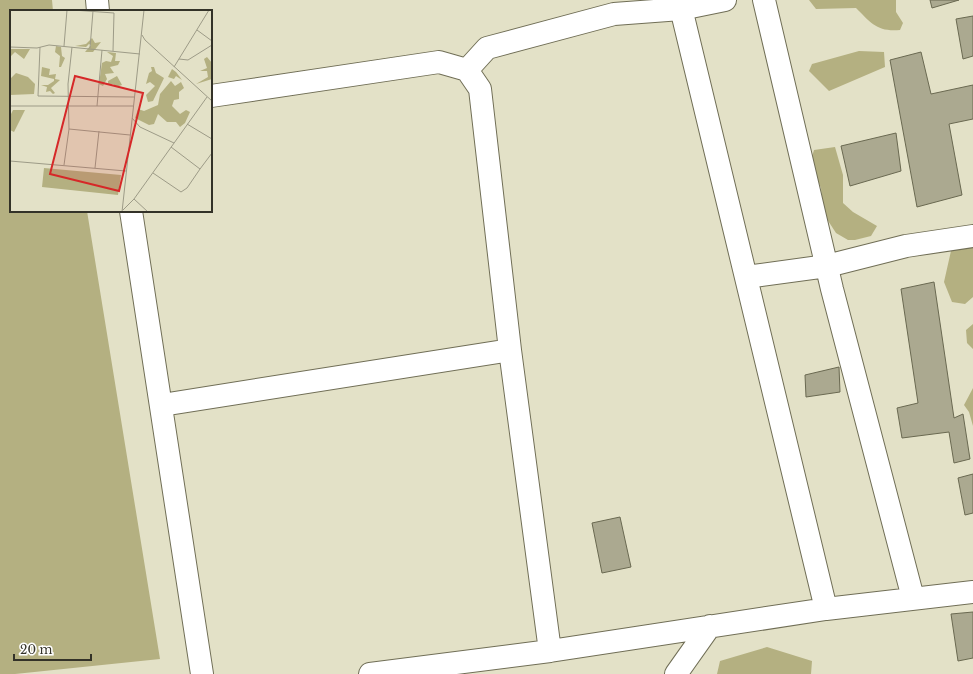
<svg xmlns="http://www.w3.org/2000/svg" width="973" height="674" font-family="'Libre Baskerville',serif">
	<rect width="100%" height="100%" fill="#e3e1c7"/>
	<path fill="#b4b081" d="M 0,0 L 52,0 L 53,11 L 11,11 L 11,211 L 87,211 L 160,659 L 15,674 L 0,674 Z
		M 809,0 L 896,0 L 896,12 L 903,23 L 900,30 C 877,32 871,23 856,8 L 816,9 Z
		M 859,51 L 884,52 L 885,67 L 829,91 L 809,71 L 812,64 Z
		M 835,147 L 843,175 L 843,203 L 853,212 L 877,226 L 871,236 L 855,240 L 848,240 L 836,233 L 823,213 L 821,188 L 810,163 L 814,150 Z
		M 973,241 L 973,297 L 965,304 L 952,302 L 944,282 L 953,242 Z
		M 973,324 L 973,349 L 967,343 L 966,330 Z
		M 973,388 L 973,426 L 969,412 L 964,405 Z
		M 767,647 L 812,661 L 811,674 L 717,674 L 720,661 Z"/>
	<path fill="#aba990" stroke="#6a6951" d="M 930,0 L 959,0 L 932,8 Z
		M 973,16 L 973,56 L 963,59 L 956,19 Z
		M 921,52 L 931,94 L 973,85 L 973,119 L 949,124 L 962,195 L 917,207 L 890,60 Z
		M 896,133 L 901,171 L 850,186 L 841,146 Z
		M 934,282 L 954,418 L 963,414 L 970,459 L 954,463 L 949,432 L 902,438 L 897,408 L 918,403 L 901,289 Z
		M 839,367 L 840,392 L 806,397 L 805,375 Z
		M 973,474 L 973,513 L 965,515 L 958,478 Z
		M 620,517 L 631,567 L 602,573 L 592,523 Z
		M 973,612 L 973,658 L 958,661 L 951,614 Z"/>
	<g fill="none" stroke-linecap="round" stroke-linejoin="round">
		<defs>
			<path id="street" d="M 97,0 L 98,11
				M 679,0 L 826,609
				M 764,0 L 832,289 L 913,598
				M 467,70 L 487,48 L 614,14 L 681,9 L 725,0
				M 211,96 L 439,62 L 467,70 L 480,89 L 510,350 L 550,651
				M 131,211 L 202,674
				M 746,277 L 827,266 L 906,246 L 973,236
				M 162,405 L 510,350
				M 370,674 L 550,651 L 826,609 L 973,592
				M 676,674 L 710,626"/>
		</defs>
		<use href="#street" stroke="#706e56" stroke-width="24"/>
		<use href="#street" stroke="#fff" stroke-width="22"/>
	</g>
	<g transform="translate(10 10)">
		<rect width="202" height="202" fill="#e3e1c7"/>
		<path d="M 82,28 L 85,33 L 91,32 L 83,42 L 75,42 L 81,35 L 79,34 L 76,37 L 65,36 L 76,34 ZM 46,36 L 51,37 L 52,46 L 55,48 L 51,57 L 49,57 L 50,46 L 45,42 ZM 0,39 L 20,39 L 14,49 L 5,42 L 0,47 ZM 97,42 L 106,43 L 105,51 L 110,51 L 108,55 L 100,57 L 104,63 L 95,64 L 97,69 L 93,76 L 89,74 L 92,53 L 96,51 L 101,52 L 103,46 ZM 197,47 L 202,53 L 202,69 L 186,74 L 198,67 L 197,61 L 190,61 L 197,58 L 194,49 ZM 32,57 L 40,59 L 39,65 L 46,64 L 45,69 L 50,70 L 41,78 L 45,83 L 43,84 L 40,81 L 36,82 L 37,77 L 31,75 L 38,75 L 44,71 L 44,69 L 31,66 ZM 141,57 L 144,57 L 146,63 L 154,68 L 143,91 L 138,92 L 136,85 L 145,76 L 140,72 L 136,74 L 139,63 L 142,61 ZM 162,59 L 166,62 L 172,70 L 166,66 L 164,69 L 158,67 ZM 6,63 L 18,67 L 25,74 L 24,84 L 0,85 L 0,69 ZM 107,66 L 112,75 L 106,77 L 103,74 L 98,75 L 98,71 ZM 161,71 L 165,76 L 171,72 L 174,78 L 169,82 L 169,89 L 164,90 L 162,96 L 170,104 L 176,100 L 180,102 L 175,113 L 170,117 L 166,112 L 157,112 L 148,104 L 144,114 L 139,115 L 125,108 L 128,99 L 134,101 L 148,95 L 150,84 ZM 3,100 L 15,100 L 4,122 L 0,120 L 0,106 ZM 34,158 L 111,165 L 108,185 L 32,177 Z" fill="#b4b081"/>
		<path fill="none" stroke="#9d9b87" stroke-width="1" d="M 63,0 L 104,3 L 103,41M 187,20 L 202,31M 132,25 L 135,30 L 202,91M 54,36 L 57,0M 0,37 L 27,38 L 39,35 L 130,44M 30,37 L 28,86 L 124,87M 80,38 L 83,1M 169,49 L 178,50 L 202,35M 164,57 L 199,0M 0,96 L 123,96M 87,96 L 92,40M 122,108 L 130,117 L 164,133M 177,114 L 202,129M 59,119 L 58,74 L 62,37M 161,137 L 190,159 L 202,143M 0,151 L 116,161M 54,155 L 59,119 L 120,125M 85,158 L 89,121M 143,163 L 171,182 L 177,178 L 190,159M 124,189 L 138,202M 113,200 L 124,189 L 197,87M 112,202 L 134,0"/>
		<path fill="#d62828" fill-opacity="0.15" stroke="#d62828" stroke-width="2" d="M 65,66 L 133,83 L 109,181 L 40,164 Z"/>
		<rect width="202" height="202" fill="none" stroke="#333228" stroke-width="2"/>
	</g>
	<path d="M14 654v6h77v-6" fill="none" stroke="#333228" stroke-width="2"/>
	<text x="20" y="654" font-size="12" fill="#333228" stroke="#ffffff" stroke-width="3" paint-order="stroke">20 m</text>
</svg>
